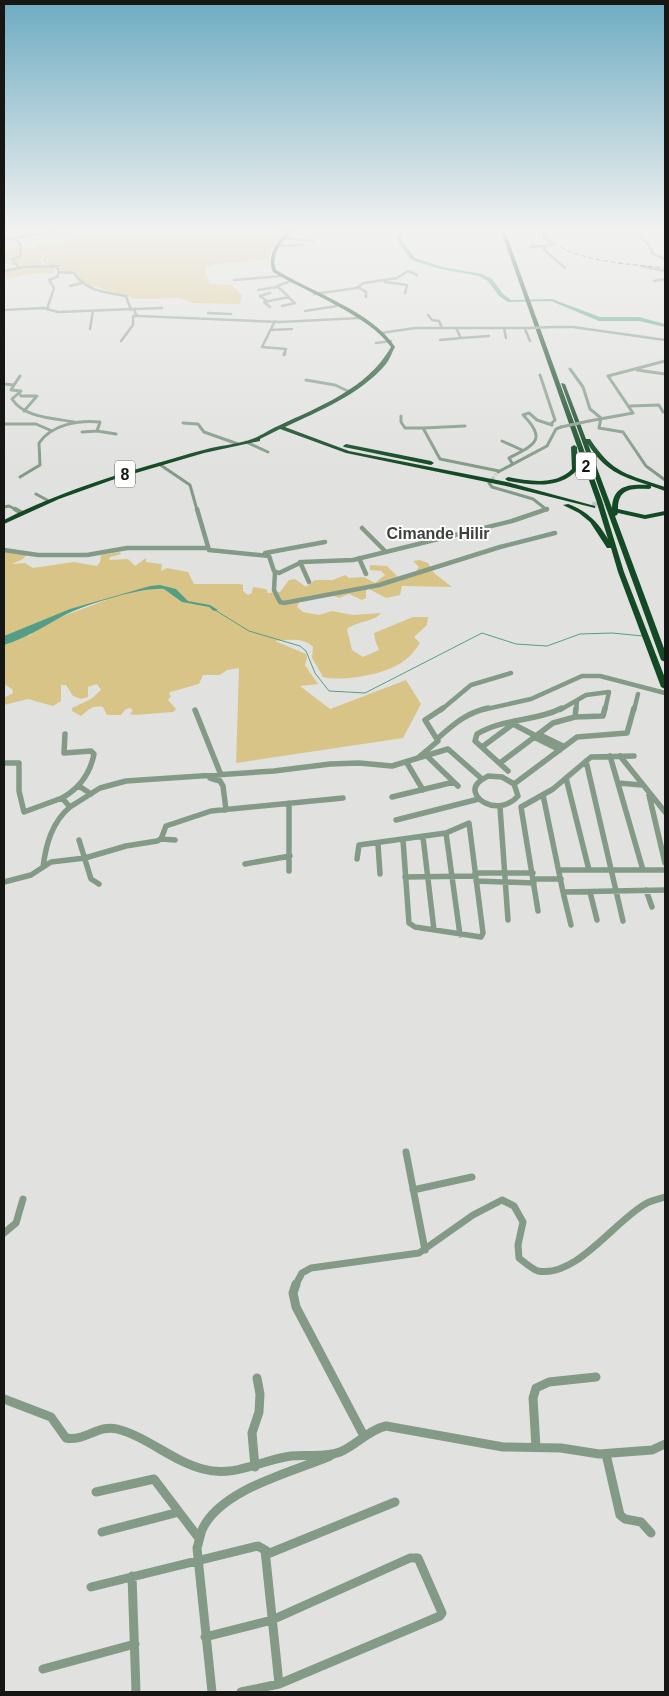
<svg xmlns="http://www.w3.org/2000/svg" width="669" height="1696" font-family="Helvetica,sans-serif">
	<rect width="100%" height="100%" fill="#e1e2df"/>
	<path fill="#d9c487" d="M 123,231 L 234,231 L 278,236 L 268,259 L 217,264 L 204,268 L 210,284 L 232,285 L 242,295 L 240,304 L 193,303 L 180,298 L 135,299 L 126,295 L 108,292 L 97,286 L 91,287 L 78,278 L 75,272 L 61,271 L 59,266 L 45,265 L 42,259 L 47,250 L 40,259 L 42,264 L 39,265 L 19,266 L 4,263 L 4,251 L 14,247 L 34,250 L 39,244 L 63,244 L 77,237 Z
		M 54,266 L 56,268 L 54,273 L 22,275 L 6,279 L 5,272 L 22,268 Z
		M 8,549 L 8,551 L 29,552 L 23,559 L 12,564 L 25,563 L 33,568 L 74,562 L 97,566 L 100,562 L 101,555 L 120,552 L 121,554 L 110,557 L 109,560 L 128,559 L 135,566 L 146,558 L 146,562 L 162,564 L 161,571 L 167,568 L 188,572 L 194,584 L 240,584 L 243,585 L 243,591 L 248,595 L 252,593 L 253,587 L 266,589 L 268,593 L 280,592 L 289,580 L 295,579 L 306,587 L 315,580 L 333,580 L 345,575 L 349,578 L 364,577 L 375,583 L 385,575 L 381,571 L 370,570 L 370,565 L 387,566 L 398,577 L 415,573 L 419,567 L 413,561 L 420,560 L 428,563 L 434,573 L 452,587 L 402,586 L 400,595 L 386,598 L 369,589 L 366,590 L 366,598 L 362,600 L 349,594 L 339,598 C 329,592 312,594 301,599 L 297,607 L 303,612 L 319,615 L 332,611 L 353,615 L 381,613 C 374,622 357,621 347,629 L 352,650 L 363,657 L 379,650 L 375,640 L 374,633 L 413,617 L 428,617 L 427,625 L 414,637 L 420,643 C 416,649 411,656 405,660 C 389,674 343,682 323,677 L 312,658 L 313,647 C 304,637 287,640 275,641 L 306,654 L 307,658 L 305,665 L 318,684 L 300,686 L 330,709 L 406,680 L 421,704 L 403,738 L 236,763 L 239,668 L 227,670 L 220,675 L 203,675 L 199,684 L 170,692 L 169,694 L 171,696 L 168,700 L 176,709 L 173,712 L 135,715 L 130,714 L 133,710 L 130,708 L 126,709 L 121,715 L 107,715 L 103,707 C 91,705 89,710 81,716 L 72,711 L 72,708 L 91,699 L 101,690 L 97,684 L 88,687 L 88,697 L 81,699 L 73,696 L 66,685 L 61,685 L 61,701 L 53,706 L 28,699 L 4,705 L 4,698 L 13,693 L 12,689 L 4,684 L 4,643 L 31,635 L 32,632 L 58,618 L 109,599 L 70,610 L 4,638 L 4,550 Z"/>
	<path fill="#559e86" d="M 160,585 L 176,589 L 188,601 L 210,605 L 218,610 L 214,611 L 209,607 L 182,602 L 164,589 C 141,587 84,605 63,616 C 43,627 26,638 4,645 L 4,636 L 70,609 L 150,586 Z"/>
	<g fill="none" stroke-linecap="round" stroke-linejoin="round">
		<path stroke="#559e86" stroke-width="1" d="M 215,610 L 249,631 L 300,646 L 306,651 L 315,673 L 329,691 L 365,693 L 482,633 L 516,644 L 547,646 L 580,634 L 612,633 L 643,636"/>
		<path fill="#559e86" fill-rule="evenodd" d="M 400,231 L 404,231 L 400,238 L 415,258 L 442,267 L 482,274 L 492,279 L 503,294 L 511,300 L 552,299 L 600,317 L 639,317 L 665,324 L 665,327 L 639,321 L 599,321 L 551,301 L 508,302 L 499,296 L 488,281 L 479,276 L 441,269 L 411,260 L 396,238 Z"/>
		<path stroke="#c3c3c1" stroke-width="3" stroke-dasharray="3 2" stroke-linecap="butt" d="M 489,483 L 496,474"/>
		<path stroke="#c3c3c1" stroke-width="5" stroke-dasharray="5 2.5" stroke-linecap="butt" d="M 592,504 L 609,508"/>
		<path stroke="#839a87" stroke-width="2.5" d="M 284,231 L 289,232
			M 542,231 L 545,238 L 553,245
			M 633,231 L 644,239 L 653,252 L 651,253 L 665,259
			M 15,238 L 21,245 L 20,257 L 12,259 L 19,268
			M 282,238 L 313,241
			M 4,240 L 54,231
			M 277,246 L 303,245
			M 530,247 L 553,245
			M 546,247 L 543,249 L 565,268
			M 641,266 L 665,271
			M 4,271 L 24,267 L 57,266 L 59,272 L 74,273 C 85,291 107,293 126,296 L 131,310
			M 234,280 L 282,276
			M 654,281 L 665,279
			M 385,282 L 407,285 L 405,293
			M 70,286 L 82,283
			M 358,287 L 366,292 L 366,297
			M 258,290 L 278,287
			M 4,293 L 4,295
			M 314,294 L 356,288 L 364,283 L 397,278 L 408,271 L 417,275
			M 267,301 L 260,296 L 270,293
			M 282,306 L 295,303 L 288,297
			M 270,307 L 264,302 L 289,297 L 277,286 L 291,281
			M 47,309 L 54,288 L 49,280 L 57,277 L 59,272
			M 134,309 L 162,308
			M 4,310 L 43,308 L 58,312 L 134,309 L 136,315 L 139,316 L 280,322 L 360,318
			M 305,311 L 337,306
			M 208,313 L 231,314
			M 428,315 L 432,320 L 439,321 L 442,328
			M 275,321 L 262,347 L 286,349 L 284,354
			M 554,327 L 573,327 L 665,340
			M 504,328 L 506,338
			M 90,329 L 93,311
			M 525,329 L 530,341
			M 270,330 L 292,329
			M 381,333 L 415,328 L 529,328
			M 461,338 L 489,336
			M 440,340 L 461,338 L 456,328
			M 121,341 L 133,325 L 133,316 L 136,316
			M 376,343 L 391,341"/>
		<path stroke="#839a87" stroke-width="3" d="M 284,355 L 285,353
			M 570,369 L 583,387 L 590,409 L 601,418 L 599,428 L 623,432 L 646,466 L 665,480
			M 637,370 L 665,374
			M 540,375 L 555,420 L 551,424
			M 306,380 L 335,385 L 350,392
			M 4,384 L 14,385 L 11,390 L 21,391 L 12,399 C 24,418 54,418 74,422
			M 14,385 L 20,376
			M 19,393 L 21,396 L 37,396 L 24,411
			M 630,406 L 659,405 L 663,412
			M 523,415 L 529,413 L 537,420 L 552,425
			M 401,416 L 401,422 L 405,428 L 423,428
			M 589,421 L 633,413 L 608,376 L 665,361
			M 183,423 L 198,424 L 204,432 L 238,444
			M 4,424 L 36,424 L 52,431
			M 465,426 L 423,428 L 440,459 L 499,471
			M 82,432 L 97,431 L 116,434
			M 502,441 L 522,450
			M 246,442 L 268,452
			M 512,463 L 509,458 C 534,445 548,440 523,415
			M 159,464 L 190,485 L 197,510
			M 498,472 L 547,446 L 556,429 L 561,427
			M 20,477 L 40,465 L 39,443 C 52,424 79,420 100,422 L 97,431
			M 489,483 L 492,487 L 533,499 L 547,510
			M 36,494 L 47,500
			M 4,507 L 9,506 L 17,510"/>
		<path stroke="#839a87" stroke-width="4.5" d="M 15,509 L 22,513
			M 197,509 L 209,550 L 269,556 L 274,571 L 279,573 L 302,562 L 353,560 L 512,521 L 547,509
			M 362,528 L 385,551
			M 4,550 L 38,555 L 87,555 L 127,548 L 207,548
			M 265,553 L 325,542
			M 359,558 L 366,574
			M 300,562 L 309,582
			M 275,572 L 274,590 L 280,602 L 284,603 L 379,585 L 500,547 L 555,533
			M 441,710 L 471,685 L 511,673
			M 482,710 L 531,699 L 582,676 L 600,676 L 665,693
			M 560,710 L 586,695 L 609,692 L 605,710
			M 576,710 L 577,701
			M 634,710 L 638,694"/>
		<path stroke="#839a87" stroke-width="5.5" d="M 195,710 L 221,775
			M 575,717 L 576,708
			M 511,723 L 536,736
			M 538,734 L 563,746
			M 534,737 L 560,750
			M 437,739 C 454,724 466,713 488,708
			M 482,747 L 513,724
			M 427,756 L 458,786
			M 610,756 L 643,870
			M 620,756 L 665,812
			M 419,757 L 438,741 L 425,720 L 443,708
			M 586,761 L 623,921
			M 4,763 L 19,763 L 19,791 L 24,812 L 62,798
			M 407,763 L 423,790
			M 500,763 L 553,723 L 575,717 L 603,716 L 605,708
			M 508,771 L 475,741 L 477,734 C 503,718 535,722 562,708
			M 488,776 L 502,777 L 514,784 L 518,796 C 497,819 465,796 478,783 C 480,780 485,778 488,776 Z
			M 210,778 L 220,781 L 223,786 L 226,810
			M 566,778 L 589,870
			M 618,783 L 642,785
			M 514,784 L 577,737 L 627,733 L 634,708
			M 79,786 L 91,794
			M 543,795 L 563,892 L 665,890
			M 649,795 L 665,863
			M 392,797 L 454,782
			M 289,803 L 289,871
			M 70,807 L 100,788 L 126,781 L 274,771 L 330,764 L 359,763 L 392,766 L 448,749 L 482,779
			M 500,807 L 508,920
			M 396,820 L 479,799
			M 446,833 L 460,935
			M 423,837 L 434,930
			M 161,839 L 175,840
			M 79,840 L 91,879 L 99,884
			M 378,844 L 380,874
			M 357,859 L 359,845 L 446,833 L 469,823 L 483,933 L 481,937 L 415,927 L 409,923 L 403,840
			M 245,864 L 290,856
			M 43,867 C 46,844 52,822 70,807 L 62,798 C 80,788 90,774 94,754 L 91,751 L 64,753 L 65,734
			M 560,870 L 665,870
			M 475,873 L 533,873
			M 405,877 L 476,876
			M 534,879 L 561,879
			M 476,881 L 534,883
			M 4,882 L 31,875 L 51,862 L 85,858 L 126,846 L 157,841 L 161,839 L 166,826 L 211,811 L 343,798
			M 646,890 L 652,907
			M 563,892 L 571,925
			M 590,892 L 597,920
			M 538,911 L 521,807 L 553,789 L 591,757 L 634,756"/>
		<path stroke="#839a87" stroke-width="7" d="M 406,1152 L 425,1250
			M 413,1190 L 472,1177
			M 4,1233 L 16,1223 L 23,1199
			M 295,1286 L 302,1273 L 311,1268 L 419,1253 L 473,1215 L 502,1200 L 514,1206 L 523,1222 L 518,1245 L 519,1258 C 524,1262 532,1269 538,1271 C 577,1278 615,1220 647,1203 C 652,1200 659,1199 665,1197"/>
		<path stroke="#839a87" stroke-width="9" d="M 296,1284 L 293,1293 L 296,1307 L 364,1436
			M 4,1399 L 51,1417 L 66,1438 C 84,1442 99,1424 117,1429 C 148,1437 172,1461 203,1469 C 234,1478 261,1460 291,1456 C 307,1454 325,1458 340,1452 C 357,1445 368,1430 386,1426 L 503,1447 L 561,1448 L 599,1454 L 652,1450 L 665,1444
			M 536,1447 L 533,1398 L 536,1388 L 549,1382 L 596,1377
			M 606,1454 L 620,1515 L 625,1519 L 641,1522 L 651,1533
			M 255,1467 L 252,1433 L 259,1412 L 260,1394 L 257,1378
			M 96,1492 L 154,1479 L 198,1537
			M 102,1532 L 179,1512
			M 265,1550 L 279,1684
			M 132,1576 L 136,1692
			M 91,1587 L 258,1546 L 270,1553 L 395,1502
			M 205,1637 L 272,1620 L 410,1558 L 418,1558 L 442,1613 L 440,1616 L 279,1684 L 241,1692
			M 43,1669 L 135,1644
			M 212,1692 L 197,1548 C 199,1542 200,1535 202,1530 C 220,1489 293,1472 330,1456"/>
		<path fill="#134925" fill-rule="evenodd" d="M 288,231 L 292,231 C 282,242 270,254 276,270 C 312,292 373,312 395,347 C 392,352 390,359 386,364 C 361,394 319,411 285,427 L 349,451 L 507,482 L 595,506 L 595,508 L 506,486 L 346,453 L 280,429 L 260,439 L 260,441 L 204,453 L 112,480 L 59,499 L 4,524 L 4,520 C 43,500 85,485 127,472 C 155,464 183,455 211,448 C 224,445 239,444 252,439 C 261,436 270,429 278,426 C 320,406 367,389 391,347 C 370,316 306,292 273,272 C 266,256 277,242 288,231 Z
			M 501,231 L 505,231 L 602,500 L 624,572 L 665,678 L 665,689 L 661,687 L 618,572 L 611,548 L 607,548 L 590,522 L 579,513 L 563,505 L 568,504 C 587,511 598,522 608,539 L 596,500 Z
			M 561,383 L 565,384 L 586,439 L 590,439 C 613,474 627,474 665,487 L 665,491 L 651,486 L 651,488 L 649,489 C 632,488 618,488 618,509 L 645,515 L 665,511 L 665,515 L 645,519 L 618,513 L 617,515 L 615,516 L 665,651 L 665,662 L 661,660 ZM 588,444 C 604,470 620,476 648,485 C 629,484 613,485 612,508 Z
			M 346,444 L 431,461 L 434,463 L 431,465 L 344,447 L 343,446 Z
			M 574,445 L 577,447 L 578,469 C 560,490 532,485 508,481 L 505,479 L 508,477 C 530,481 555,486 572,469 L 571,447 Z"/>
		<path stroke="#474746" stroke-width="1" stroke-dasharray="5 2.5" stroke-linecap="butt" d="M 545,231 C 558,262 634,264 665,268"/>
		<path stroke="#839a87" stroke-width="2.5" d="M 529,328 L 554,327"/>
		<path stroke="#839a87" stroke-width="3" d="M 561,427 L 589,421"/>
	</g>
	<linearGradient id="sky" x2="0" y2="1"><stop stop-color="#6dabc1"/><stop offset="0.49" stop-color="#f2f2f1"/><stop offset="1" stop-color="#f2f2f1" stop-opacity="0"/></linearGradient>
	<rect width="669" height="468" fill="url(#sky)"/>
	<g text-anchor="middle" stroke-width="4" stroke-linejoin="round" paint-order="stroke">
		<g fill="#fff" stroke="#5c5c5b" stroke-width="1">
			<rect x="576" y="452.5" width="20" height="27" rx="4"/>
			<rect x="115" y="460.5" width="20" height="27" rx="4"/>
		</g>
		<g font-size="16" font-weight="bold" fill="#161615">
			<text x="586" y="472">2</text>
			<text x="125" y="480">8</text>
		</g>
		<g font-size="16" font-weight="bold" fill="#3e403d" stroke="#fff">
			<text x="438" y="539">Cimande Hilir</text>
		</g>
	</g>
	<rect width="669" height="1696" fill="none" stroke="#161615" stroke-width="10"/>
</svg>
